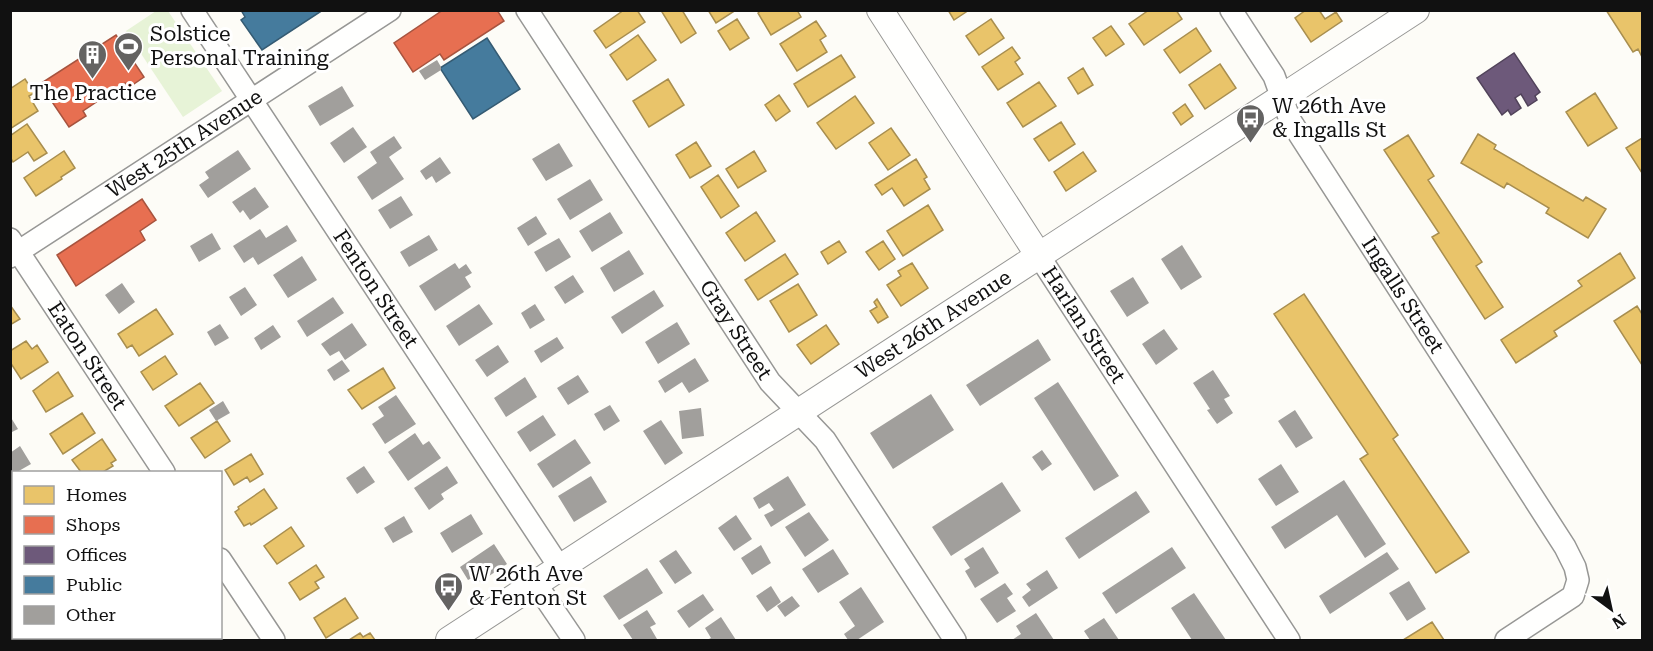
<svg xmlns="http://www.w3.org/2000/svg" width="1653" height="651" font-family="'Roboto Serif',serif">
	<rect width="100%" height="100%" fill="#fdfcf7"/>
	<path fill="#e7f3d7" d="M 156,11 L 168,11 L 222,91 L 183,117 L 126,31 Z"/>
	<path fill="#e9c46a" stroke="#a88e4f" stroke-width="1.5" d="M 624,10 L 637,10 L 645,22 L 606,48 L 594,31 Z
		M 665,10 L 682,10 L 696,33 L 681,43 L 662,12 Z
		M 708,10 L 736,10 L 716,23 Z
		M 761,10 L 797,10 L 801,17 L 771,35 L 758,13 Z
		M 948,10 L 969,10 L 954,20 Z
		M 1149,10 L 1176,10 L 1182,19 L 1144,45 L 1129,24 Z
		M 1306,10 L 1319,10 L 1325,19 L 1336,12 L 1342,21 L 1311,42 L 1295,18 Z
		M 1606,10 L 1642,10 L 1642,57 L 1638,49 L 1633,52 Z
		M 737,19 L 749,38 L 730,50 L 718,31 Z
		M 991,19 L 1004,38 L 979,55 L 966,36 Z
		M 816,21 L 826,36 L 820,40 L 827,52 L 797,71 L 780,44 Z
		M 1111,26 L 1124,44 L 1106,56 L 1093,38 Z
		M 1196,28 L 1211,51 L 1180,73 L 1164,50 Z
		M 638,35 L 656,60 L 627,80 L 610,55 Z
		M 1012,47 L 1020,58 L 1015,62 L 1023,74 L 998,90 L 982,67 Z
		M 841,55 L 855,77 L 808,107 L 794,84 Z
		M 1220,64 L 1236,88 L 1205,109 L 1189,85 Z
		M 1083,68 L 1093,85 L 1078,94 L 1068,78 Z
		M 25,79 L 34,93 L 29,96 L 38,111 L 10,129 L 10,89 Z
		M 668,79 L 684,105 L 649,127 L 633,101 Z
		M 1039,82 L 1056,106 L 1023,127 L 1007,103 Z
		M 1595,93 L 1617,128 L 1588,146 L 1566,112 Z
		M 779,95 L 790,111 L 776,121 L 765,105 Z
		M 855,96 L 874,123 L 836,149 L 817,123 Z
		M 1185,104 L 1193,116 L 1181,125 L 1173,113 Z
		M 1061,122 L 1075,144 L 1049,161 L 1034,139 Z
		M 27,124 L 47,153 L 34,161 L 28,152 L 13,162 L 10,157 L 10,136 Z
		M 891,128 L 910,155 L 888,170 L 869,143 Z
		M 1478,134 L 1496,145 L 1494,149 L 1583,201 L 1586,197 L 1606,209 L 1588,238 L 1546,213 L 1549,208 L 1507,183 L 1504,188 L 1461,163 Z
		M 1408,135 L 1434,176 L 1428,180 L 1482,262 L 1476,266 L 1503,307 L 1485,319 L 1432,237 L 1439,233 L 1384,150 Z
		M 1642,138 L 1642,173 L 1626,148 Z
		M 696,142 L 711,166 L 690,178 L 676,155 Z
		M 64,151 L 75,168 L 61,177 L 62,179 L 36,196 L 24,178 Z
		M 754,151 L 766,171 L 738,188 L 726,169 Z
		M 1083,152 L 1096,171 L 1066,191 L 1054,172 Z
		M 916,159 L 927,177 L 924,179 L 930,189 L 904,206 L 892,188 L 882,195 L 875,185 Z
		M 718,175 L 739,206 L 721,218 L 701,187 Z
		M 928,205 L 943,230 L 903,256 L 887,231 Z
		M 756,212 L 775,241 L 745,261 L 726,233 Z
		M 839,241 L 846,252 L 828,264 L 821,252 Z
		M 883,241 L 895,259 L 879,270 L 866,252 Z
		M 1620,253 L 1635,278 L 1554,331 L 1557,336 L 1516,363 L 1501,340 L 1582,286 L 1578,281 Z
		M 785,254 L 798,274 L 758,300 L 745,280 Z
		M 912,263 L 928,288 L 901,306 L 887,285 L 901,276 L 898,271 Z
		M 798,284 L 817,315 L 789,332 L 770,301 Z
		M 1304,294 L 1398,435 L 1393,439 L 1469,552 L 1436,573 L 1360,459 L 1368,454 L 1274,314 Z
		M 877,299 L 888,317 L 878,323 L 870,311 L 877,307 L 874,302 Z
		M 10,305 L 20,319 L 10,325 Z
		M 1637,306 L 1642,314 L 1642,365 L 1614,321 Z
		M 156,309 L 173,334 L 139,356 L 132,345 L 127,348 L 118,334 Z
		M 826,325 L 839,344 L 811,364 L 797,345 Z
		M 26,341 L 32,349 L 37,345 L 48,362 L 21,379 L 10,362 L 10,351 Z
		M 165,356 L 177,374 L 153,390 L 141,372 Z
		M 383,368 L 395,388 L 362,409 L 348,390 Z
		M 58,372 L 73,396 L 46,412 L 33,391 Z
		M 200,383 L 214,403 L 179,426 L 165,406 Z
		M 82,413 L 95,433 L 63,454 L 50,434 Z
		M 217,421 L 230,441 L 205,458 L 191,438 Z
		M 102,439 L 116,460 L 111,463 L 113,466 L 103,472 L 81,472 L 72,460 Z
		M 251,454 L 263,474 L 250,482 L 247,477 L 234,485 L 225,470 Z
		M 264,489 L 277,508 L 251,525 L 250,523 L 244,526 L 235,512 L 239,509 L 238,507 Z
		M 291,527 L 304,546 L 277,564 L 264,546 Z
		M 316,565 L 324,577 L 315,582 L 319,588 L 300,600 L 289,583 Z
		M 345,598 L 358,618 L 326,638 L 314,618 Z
		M 1432,622 L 1444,640 L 1403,640 Z
		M 360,633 L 363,637 L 370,633 L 375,640 L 349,640 Z
		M 14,637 L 34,638 L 36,640 L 10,640 Z
		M 196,638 L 213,638 L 215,640 L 191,640 Z"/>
	<path fill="#e76f51" stroke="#a7533e" stroke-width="1.5" d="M 443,10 L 497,10 L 504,21 L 444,60 L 440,54 L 413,72 L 394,43 Z
		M 116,35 L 144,77 L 128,88 L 125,83 L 83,111 L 86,116 L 69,127 L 40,84 Z
		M 142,199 L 156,220 L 140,231 L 145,240 L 76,286 L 57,255 Z"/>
	<path fill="#6d597a" stroke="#51435a" stroke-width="1.5" d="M 1514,53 L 1540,92 L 1535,96 L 1537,100 L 1528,106 L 1521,94 L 1515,98 L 1521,108 L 1511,115 L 1508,110 L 1502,115 L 1477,78 Z"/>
	<path fill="#457b9d" stroke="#355b73" stroke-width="1.5" d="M 241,10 L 323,10 L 262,50 L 241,20 L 245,17 Z
		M 487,38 L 520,89 L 473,119 L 440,68 Z"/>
	<path fill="#a19f9c" d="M 437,60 L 441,67 L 441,70 L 425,80 L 419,71 Z
		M 342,86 L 354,106 L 320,126 L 308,106 Z
		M 353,127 L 367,147 L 344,163 L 330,143 Z
		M 394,136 L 402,148 L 389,157 L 404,179 L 372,200 L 357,177 L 377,163 L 370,152 Z
		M 559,143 L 573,166 L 546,181 L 532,159 Z
		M 238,150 L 251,169 L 208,198 L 199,185 L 209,178 L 205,172 Z
		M 440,157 L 451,173 L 436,183 L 432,176 L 426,180 L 420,171 Z
		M 590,179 L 603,200 L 570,220 L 557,199 Z
		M 255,187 L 269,207 L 250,220 L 243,210 L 240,213 L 232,202 Z
		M 401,196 L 413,215 L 390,229 L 378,210 Z
		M 610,212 L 623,233 L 592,252 L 579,231 Z
		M 536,216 L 547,234 L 528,246 L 517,228 Z
		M 287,225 L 297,241 L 258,265 L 253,257 L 244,263 L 233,246 L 260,229 L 266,238 Z
		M 212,233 L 221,249 L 199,262 L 190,246 Z
		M 429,235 L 438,250 L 409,267 L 400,252 Z
		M 559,238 L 571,257 L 546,272 L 534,252 Z
		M 1182,245 L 1202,277 L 1181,290 L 1161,259 Z
		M 629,250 L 644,274 L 614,292 L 600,268 Z
		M 302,256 L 317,280 L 288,298 L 273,275 Z
		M 455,263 L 459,269 L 466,264 L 472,273 L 465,277 L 471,287 L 435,311 L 419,286 Z
		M 573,275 L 584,292 L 565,304 L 554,287 Z
		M 1133,277 L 1149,303 L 1127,317 L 1110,291 Z
		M 122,283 L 135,302 L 119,314 L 105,295 Z
		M 245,287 L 257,305 L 241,316 L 229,297 Z
		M 654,290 L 664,306 L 622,334 L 611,317 Z
		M 333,297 L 344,313 L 307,337 L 297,321 Z
		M 479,304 L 493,324 L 459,346 L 446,326 Z
		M 535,304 L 545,320 L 530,329 L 521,313 Z
		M 677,322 L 690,344 L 658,364 L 645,342 Z
		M 352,323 L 367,345 L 345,360 L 339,351 L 330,356 L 321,344 Z
		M 220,324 L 229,338 L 215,346 L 207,332 Z
		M 273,325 L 281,337 L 261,350 L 254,338 Z
		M 1164,329 L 1178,349 L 1156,365 L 1142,344 Z
		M 557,337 L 564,348 L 541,363 L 534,351 Z
		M 1038,339 L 1051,360 L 980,406 L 966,385 Z
		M 498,345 L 509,362 L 487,377 L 475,360 Z
		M 695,358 L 709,381 L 689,393 L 682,382 L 665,393 L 658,381 Z
		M 342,360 L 350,371 L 334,381 L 327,370 Z
		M 1213,370 L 1230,396 L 1224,399 L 1233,413 L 1217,424 L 1207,410 L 1210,409 L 1193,383 Z
		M 578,375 L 589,392 L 568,405 L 557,388 Z
		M 525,377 L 537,397 L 506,417 L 494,398 Z
		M 1058,382 L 1119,476 L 1094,491 L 1034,398 Z
		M 931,394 L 954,430 L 893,469 L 870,433 Z
		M 396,395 L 416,424 L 385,444 L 372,424 L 384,416 L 378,407 Z
		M 223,401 L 230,413 L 216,421 L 209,410 Z
		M 610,405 L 620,421 L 604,431 L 594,414 Z
		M 701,408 L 704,436 L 682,439 L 679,411 Z
		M 1295,410 L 1313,438 L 1296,448 L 1278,421 Z
		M 543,415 L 556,435 L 530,452 L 517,432 Z
		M 10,416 L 18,429 L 10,433 Z
		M 661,420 L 683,453 L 665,465 L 643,431 Z
		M 415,433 L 423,445 L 429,441 L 441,458 L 408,481 L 388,452 Z
		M 575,439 L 591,463 L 553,488 L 537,464 Z
		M 20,446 L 31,464 L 17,472 L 13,472 L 10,469 L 10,453 Z
		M 1042,450 L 1052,464 L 1042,471 L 1032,457 Z
		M 1281,464 L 1299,492 L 1276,506 L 1258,479 Z
		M 364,466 L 375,482 L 357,494 L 346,478 Z
		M 447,466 L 458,483 L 441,494 L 444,499 L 429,510 L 414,488 Z
		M 591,476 L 607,502 L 574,522 L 558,496 Z
		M 788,476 L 806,505 L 771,527 L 764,515 L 774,510 L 769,503 L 759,509 L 753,498 Z
		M 1344,480 L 1386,544 L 1365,558 L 1337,515 L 1285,549 L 1271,527 Z
		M 1002,482 L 1021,511 L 951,556 L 932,527 Z
		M 1136,491 L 1150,512 L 1079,559 L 1065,538 Z
		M 809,512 L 829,540 L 805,557 L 785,527 Z
		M 471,514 L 483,534 L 452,553 L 440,533 Z
		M 736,515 L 752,539 L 734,551 L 718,528 Z
		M 404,516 L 413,532 L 393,543 L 384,528 Z
		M 14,532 L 14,558 L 10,553 L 10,534 Z
		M 494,544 L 507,564 L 480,582 L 476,576 L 468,580 L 460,567 Z
		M 761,545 L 771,563 L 752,575 L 741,558 Z
		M 983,547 L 999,573 L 975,588 L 965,571 L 970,568 L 964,559 Z
		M 1172,547 L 1186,568 L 1116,614 L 1102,593 Z
		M 833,549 L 849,574 L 818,593 L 802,569 Z
		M 676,550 L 692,573 L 675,584 L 659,561 Z
		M 1387,552 L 1399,569 L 1330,614 L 1319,596 Z
		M 647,568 L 663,593 L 619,620 L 603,596 Z
		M 1047,570 L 1058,588 L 1029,607 L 1022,597 L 1031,590 L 1026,584 Z
		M 1409,581 L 1426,609 L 1407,621 L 1389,593 Z
		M 1005,583 L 1013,594 L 1007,598 L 1016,611 L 997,623 L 980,599 Z
		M 771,586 L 781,602 L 767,612 L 756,596 Z
		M 861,587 L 884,622 L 857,640 L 848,640 L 844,634 L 855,626 L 839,602 Z
		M 1194,593 L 1226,640 L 1192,640 L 1171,608 Z
		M 703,594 L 714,610 L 689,628 L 677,611 Z
		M 792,596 L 800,606 L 785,617 L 777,606 Z
		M 647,610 L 656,624 L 650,627 L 657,639 L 654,640 L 633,640 L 623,625 Z
		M 1036,613 L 1054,640 L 1012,640 L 1021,634 L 1016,626 Z
		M 721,617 L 736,640 L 707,640 L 711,638 L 705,628 Z
		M 1104,618 L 1119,640 L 1090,640 L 1084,631 Z
		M 60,638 L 100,638 L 95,640 L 62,640 Z"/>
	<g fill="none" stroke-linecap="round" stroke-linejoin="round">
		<defs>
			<g id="minor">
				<path id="s1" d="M 192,10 L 560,568"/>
				<path id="s2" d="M 527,10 L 770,382 L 825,440 L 955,640"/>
				<path id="s3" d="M 1231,10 L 1274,76 L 1290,120 L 1565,547 L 1575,567 L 1578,580 L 1573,596 L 1506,640"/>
				<path id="s4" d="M 10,239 L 164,472"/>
				<path id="s5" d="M 1039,256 L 1289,640"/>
				<path id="s6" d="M 10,257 L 390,10"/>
				<path d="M 220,559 L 274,640"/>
				<path d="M 536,584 L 574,640"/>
			</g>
			<g id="tertiary">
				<path d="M 880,10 L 1039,256"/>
				<path id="s7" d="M 449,640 L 1416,10"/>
			</g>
		</defs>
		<use href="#minor" stroke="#979795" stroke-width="24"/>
		<use href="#tertiary" stroke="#979795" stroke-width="28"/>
		<use href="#minor" stroke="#fffffe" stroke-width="21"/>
		<use href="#tertiary" stroke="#fffffe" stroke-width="26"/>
	</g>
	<defs>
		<symbol id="stadium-pin" viewBox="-11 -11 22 30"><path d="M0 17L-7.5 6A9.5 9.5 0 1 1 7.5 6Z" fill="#646362" stroke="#fff"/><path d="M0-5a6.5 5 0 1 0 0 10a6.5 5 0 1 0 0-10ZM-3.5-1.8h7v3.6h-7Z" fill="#fff"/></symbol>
		<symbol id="building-pin" viewBox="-11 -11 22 30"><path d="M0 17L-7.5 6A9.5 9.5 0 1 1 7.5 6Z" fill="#646362" stroke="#fff"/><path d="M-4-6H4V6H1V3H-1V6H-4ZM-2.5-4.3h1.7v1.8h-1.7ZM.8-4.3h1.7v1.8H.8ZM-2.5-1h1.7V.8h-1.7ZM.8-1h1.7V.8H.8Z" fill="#fff"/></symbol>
		<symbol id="bus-pin" viewBox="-11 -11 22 30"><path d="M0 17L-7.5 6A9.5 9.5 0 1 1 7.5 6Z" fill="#646362" stroke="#fff"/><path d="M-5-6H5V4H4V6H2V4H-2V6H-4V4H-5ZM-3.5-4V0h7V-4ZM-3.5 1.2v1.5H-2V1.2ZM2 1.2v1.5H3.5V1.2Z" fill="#fff"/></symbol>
	</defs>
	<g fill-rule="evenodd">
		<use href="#stadium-pin" x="112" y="30" width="33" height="45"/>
		<use href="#building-pin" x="76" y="38" width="33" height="45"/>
		<use href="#bus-pin" x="1234" y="102" width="33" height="45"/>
		<use href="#bus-pin" x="432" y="570" width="33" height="45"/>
	</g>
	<g text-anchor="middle" stroke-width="6" stroke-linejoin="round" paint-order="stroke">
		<g font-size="21" fill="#111" stroke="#fff" text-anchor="start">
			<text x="150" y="41">Solstice<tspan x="150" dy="24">Personal Training</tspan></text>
			<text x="93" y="100" text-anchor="middle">The Practice</text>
			<text x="1272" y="113">W 26th Ave<tspan x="1272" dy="24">&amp; Ingalls St</tspan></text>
			<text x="469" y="581">W 26th Ave<tspan x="469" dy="24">&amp; Fenton St</tspan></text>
		</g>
		<g font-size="21" fill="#111" stroke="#fff">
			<text dy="7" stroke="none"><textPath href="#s6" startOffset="208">West 25th Avenue</textPath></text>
			<text dy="7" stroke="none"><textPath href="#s1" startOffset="334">Fenton Street</textPath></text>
			<text dy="7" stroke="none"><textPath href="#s3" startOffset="334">Ingalls Street</textPath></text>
			<text dy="7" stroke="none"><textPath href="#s7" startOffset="578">West 26th Avenue</textPath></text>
			<text dy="7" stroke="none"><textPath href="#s5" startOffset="82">Harlan Street</textPath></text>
			<text dy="7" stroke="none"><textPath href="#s2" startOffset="382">Gray Street</textPath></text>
			<text dy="7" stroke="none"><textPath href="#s4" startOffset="140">Eaton Street</textPath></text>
		</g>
	</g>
	<rect width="1653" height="651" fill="none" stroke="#111111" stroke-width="24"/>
	<rect x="12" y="471" width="210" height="168" fill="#ffffff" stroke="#a0a0a0" stroke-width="1.5"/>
	<rect x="24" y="486" width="30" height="18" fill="#e9c46a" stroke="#a0a0a0" stroke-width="1.5"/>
	<text x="66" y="501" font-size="18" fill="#111111">Homes</text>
	<rect x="24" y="516" width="30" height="18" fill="#e76f51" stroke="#a0a0a0" stroke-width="1.5"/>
	<text x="66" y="531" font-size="18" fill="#111111">Shops</text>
	<rect x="24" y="546" width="30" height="18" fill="#6d597a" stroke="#a0a0a0" stroke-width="1.5"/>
	<text x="66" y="561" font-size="18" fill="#111111">Offices</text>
	<rect x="24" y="576" width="30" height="18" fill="#457b9d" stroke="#a0a0a0" stroke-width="1.5"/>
	<text x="66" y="591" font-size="18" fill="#111111">Public</text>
	<rect x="24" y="606" width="30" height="18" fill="#a19f9c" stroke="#a0a0a0" stroke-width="1.5"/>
	<text x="66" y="621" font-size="18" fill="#111111">Other</text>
	<g transform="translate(1611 609) rotate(147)" stroke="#ffffff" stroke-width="4.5" paint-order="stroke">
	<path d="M0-4.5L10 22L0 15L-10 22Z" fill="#111111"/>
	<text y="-9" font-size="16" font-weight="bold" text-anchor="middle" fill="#111111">N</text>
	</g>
</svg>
